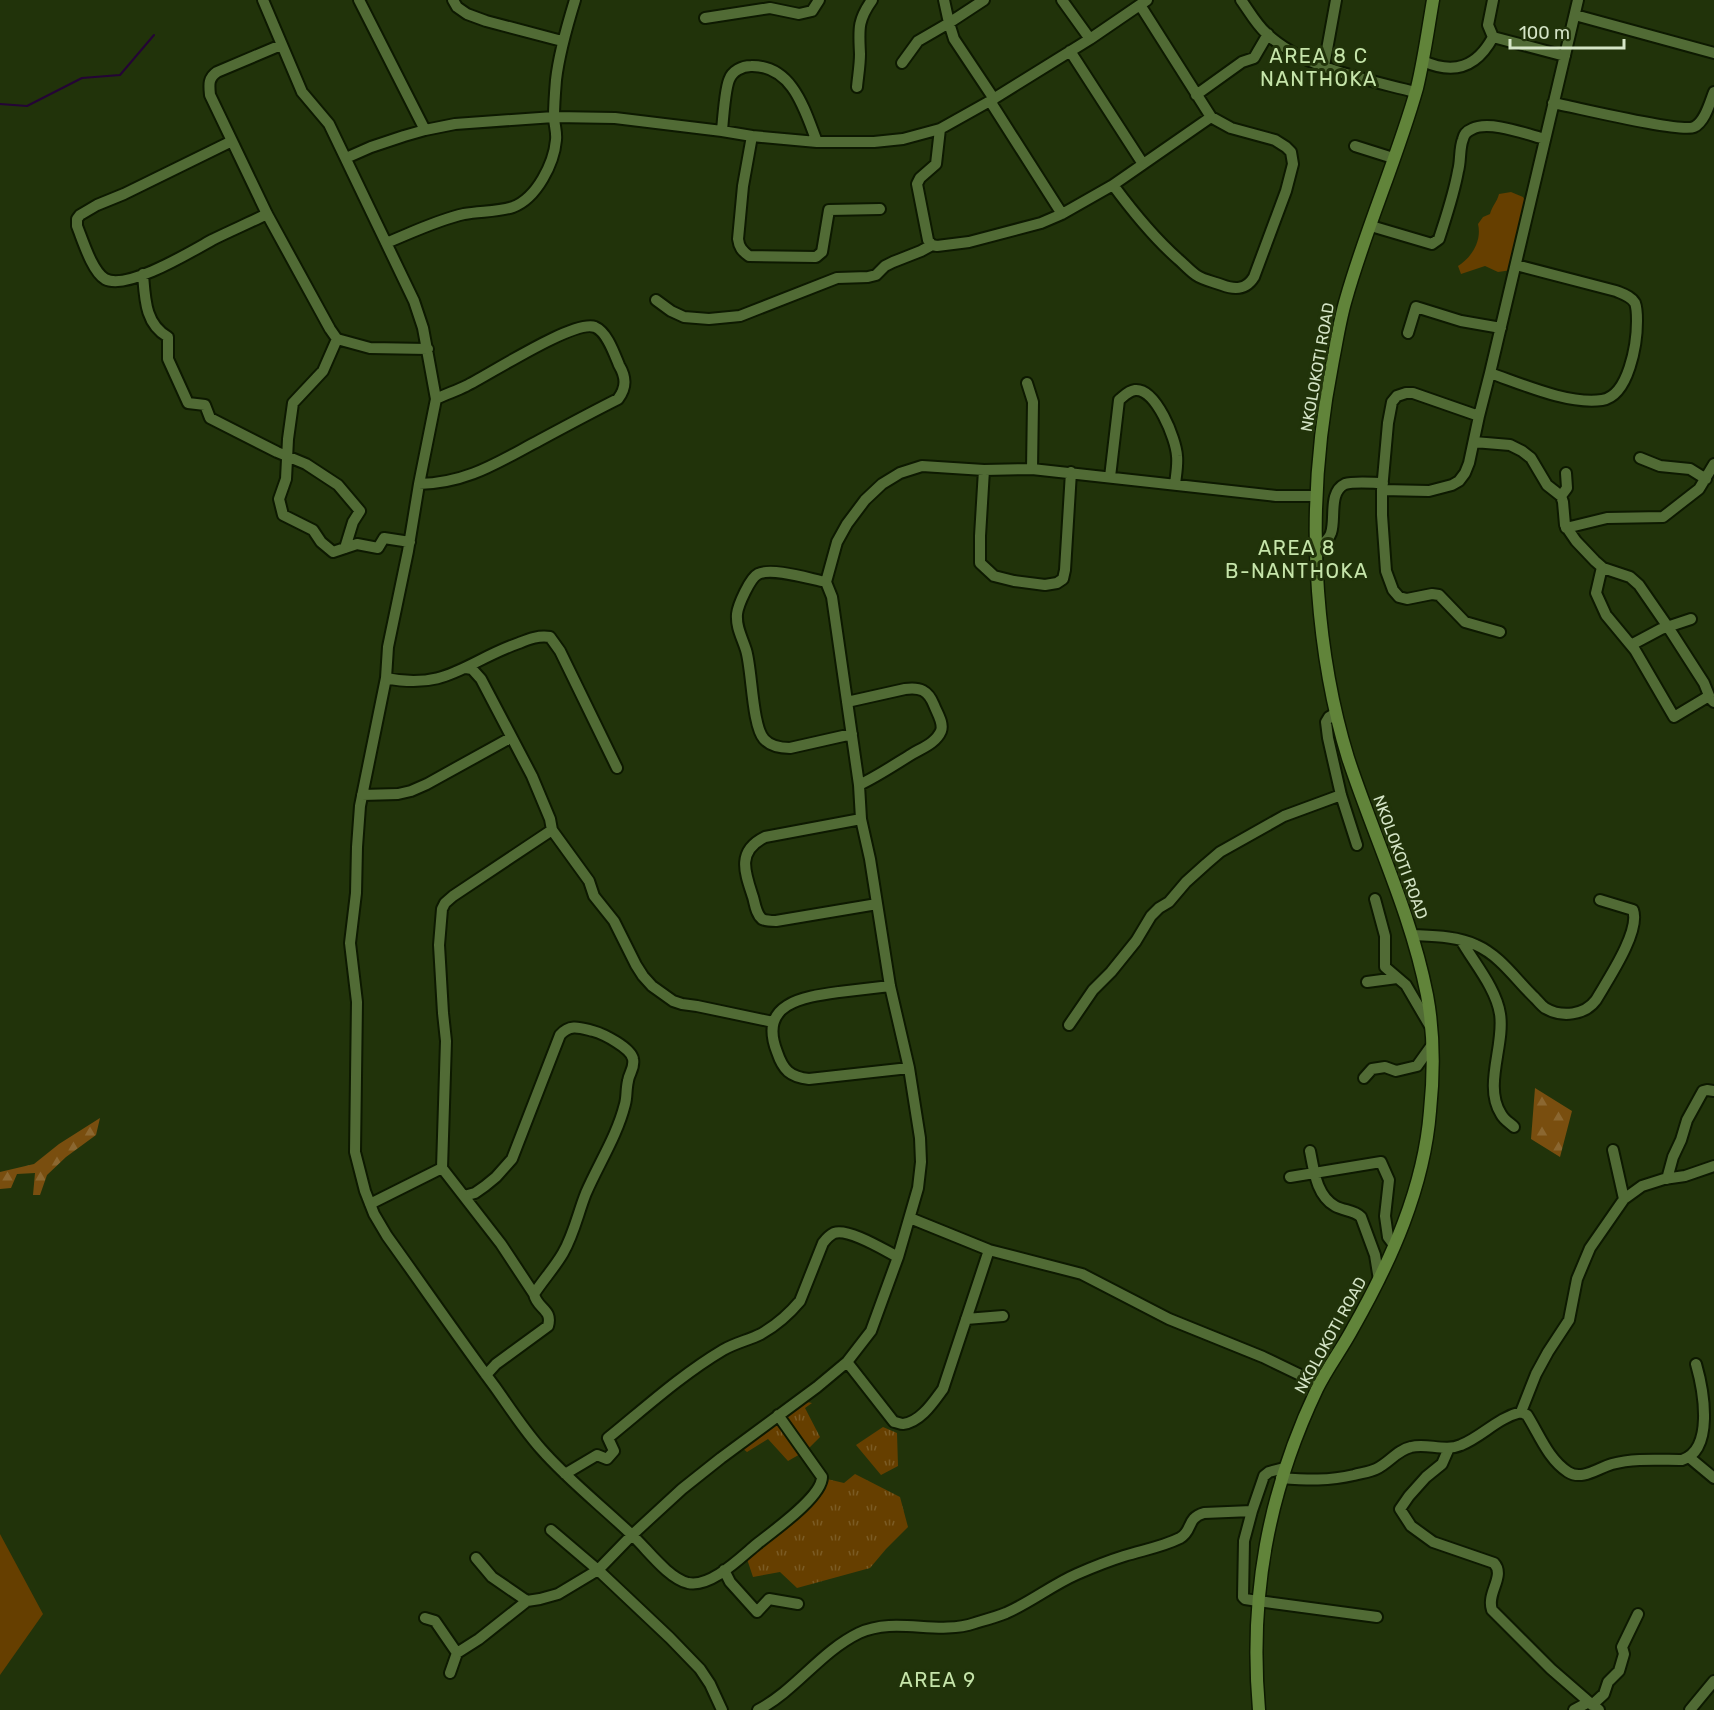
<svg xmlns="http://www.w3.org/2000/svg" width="1714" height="1710" font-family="Rubik,sans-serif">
	<defs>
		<pattern id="forest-firs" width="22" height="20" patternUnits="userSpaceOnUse" patternTransform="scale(1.5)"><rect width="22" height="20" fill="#794e0f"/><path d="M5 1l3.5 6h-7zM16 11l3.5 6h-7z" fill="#8b6730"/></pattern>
		<pattern id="park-tufts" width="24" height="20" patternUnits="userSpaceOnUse" patternTransform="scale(1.5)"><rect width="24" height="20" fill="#663f00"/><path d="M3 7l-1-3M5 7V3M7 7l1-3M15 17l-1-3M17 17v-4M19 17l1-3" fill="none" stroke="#7b5b24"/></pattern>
	</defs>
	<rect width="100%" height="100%" fill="#21330a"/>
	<path fill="#663f00" d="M 1511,192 L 1523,197 L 1528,206 L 1512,270 L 1498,272 L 1485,266 L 1461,274 L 1458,266 C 1472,257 1482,241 1478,224 L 1483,217 L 1490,214 C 1492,206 1497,202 1499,194 Z
		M 0,1534 L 43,1614 L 0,1675 Z"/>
	<path fill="url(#forest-firs)" d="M 1535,1088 L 1572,1111 L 1560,1157 L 1531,1139 Z
		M 100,1118 L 96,1135 L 66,1157 L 47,1175 L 40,1195 L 33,1195 L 35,1173 L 17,1174 L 11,1188 L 0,1189 L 0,1172 L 34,1164 L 59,1144 Z"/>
	<path fill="url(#park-tufts)" d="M 802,1401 L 812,1403 L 805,1408 L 820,1437 L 808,1449 L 782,1416 Z
		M 777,1420 L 802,1453 L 788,1461 L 768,1439 L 747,1452 L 741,1447 Z
		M 883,1427 L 897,1433 L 898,1466 L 881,1475 L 856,1445 Z
		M 855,1474 L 900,1497 L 908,1527 L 886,1549 L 870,1568 L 797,1588 L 780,1572 L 753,1577 L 746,1556 L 827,1479 L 844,1483 Z"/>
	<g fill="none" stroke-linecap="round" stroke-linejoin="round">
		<path stroke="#240436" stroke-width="2" d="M 0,104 L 27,106 L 82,78 L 120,75 L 154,35"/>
		<defs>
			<path id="minor" d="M 263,0 L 302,92 L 329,124 L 414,301 L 423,328 L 436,399 L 419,484 L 408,551 L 388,647 L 386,678 L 360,806 L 357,847 L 356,893 L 350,943 L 357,1002 L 355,1152 L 365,1191 L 374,1214 L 387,1236 C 423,1286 458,1337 495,1387 C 510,1408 524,1430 541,1449 C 569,1481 603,1507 633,1536 C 648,1550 668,1578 688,1583 C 711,1588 741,1557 757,1544 C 773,1531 822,1497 822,1477 L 778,1415
				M 359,0 L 425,130
				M 453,0 L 457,7 L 467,14 L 486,21 L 562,41
				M 984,0 L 949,23 L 954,39 L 994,99
				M 1062,0 L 1090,39
				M 1241,0 C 1249,11 1256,24 1266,33 C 1304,69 1366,79 1415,92
				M 1493,0 L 1488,25 L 1493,37 L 1565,56
				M 1575,15 L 1714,53
				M 705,18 L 770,8 L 799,14 L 812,11 L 819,0
				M 281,45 L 217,72 C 208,78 209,85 210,95 L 267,214 L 330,329 L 337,339 L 370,348 L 428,349
				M 1070,51 L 1143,164
				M 1423,61 C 1454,75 1477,67 1493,37
				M 902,63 L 918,41 L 949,23 L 944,0
				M 1324,66 L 1336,0
				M 857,87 C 858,76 860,65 860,54 C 859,30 857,21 872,0
				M 1196,95 L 1242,62 L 1254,58 L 1268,34
				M 990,101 L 1062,214
				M 1553,103 C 1575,107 1680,133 1694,127 C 1705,122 1710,102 1714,92
				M 940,129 L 936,164 L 920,178 L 917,184 L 928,240 L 932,245 L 937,246 L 969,242 L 1041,223 L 1062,214 L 1113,185 L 1211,117
				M 722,131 C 723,119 725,90 729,80 C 732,71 742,66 751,66 C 793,65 805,111 817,142
				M 752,136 L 743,186 L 738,239 C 739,247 742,251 749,256 L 816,257 L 822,252 L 829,210 L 880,209
				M 232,141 L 124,194 L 97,205 L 80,215 L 77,219 L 77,226 C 83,241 92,271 105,279 C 127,291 192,251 212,240 C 230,231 249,223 267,214
				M 1355,146 L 1393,158
				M 346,158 L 371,147 L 404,136 L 425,130 L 455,124 L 554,117 L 615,118 L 722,131 L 752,136 L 817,142 L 874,142 L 903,139 L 940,129 L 990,101 L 1090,39 L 1147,0
				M 1113,185 C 1133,212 1153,237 1178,259 C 1184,264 1189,270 1196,275 C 1203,280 1214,282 1222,285 C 1235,290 1246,290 1254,277 L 1286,191 L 1293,164 L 1291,152 L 1286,147 L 1275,140 L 1231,128 L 1211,117 L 1140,5
				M 1371,226 L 1432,244 L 1439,239 C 1446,217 1454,194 1458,171 C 1461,161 1459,149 1463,139 C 1464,134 1467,131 1472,129 C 1489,120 1526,134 1545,139
				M 386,243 C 411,233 437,220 464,214 C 480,211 498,212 513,207 C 537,198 554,163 556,140 C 557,132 554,124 554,117 C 554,105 555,92 556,80 C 559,53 567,26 575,0
				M 143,274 C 145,299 145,324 168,337 L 168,359 L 188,403 L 205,405 L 210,418 L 277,452 L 306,464 L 338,485 L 360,511 L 353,522 L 345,548
				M 656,300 L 671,311 L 684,317 L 709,319 L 740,316 L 837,278 L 868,277 L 876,275 L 885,266 L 893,262 L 921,251 L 932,245
				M 1408,333 L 1416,307 L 1461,321 L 1501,328
				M 337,339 L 323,371 L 293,403 L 288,439 L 286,479 L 279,499 L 283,515 L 313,530 L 321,542 L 333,552 L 357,544 L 378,548 L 384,538 L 410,542
				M 1490,373 C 1522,384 1569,405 1602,400 C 1629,396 1637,343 1637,321 C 1637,315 1637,308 1635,303 C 1631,296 1623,294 1616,291 L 1516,265
				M 1027,383 L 1033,402 L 1032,469
				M 1479,416 L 1413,393 L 1406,393 L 1397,396 L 1392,402 L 1388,423 L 1382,490 L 1382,515 L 1386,571 L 1393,590 L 1399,597 L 1407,599 L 1432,594 L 1439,595 L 1465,622 L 1500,632
				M 1474,442 L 1510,445 L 1522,451 L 1531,458 L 1547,485 L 1561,496 L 1563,502 L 1565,525 L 1576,541 L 1595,561 L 1603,568 L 1630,577 L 1639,585 L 1668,627 L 1704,683 L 1710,698 L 1714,702
				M 1640,458 L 1660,466 L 1690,469 L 1706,479
				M 984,470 L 980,536 L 980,563 L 994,576 L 1014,581 L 1045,585 L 1057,583 L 1063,579 L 1065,570 L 1071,472
				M 1110,477 L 1119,400 C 1124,396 1128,391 1135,390 C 1156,388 1176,439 1177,456 C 1178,465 1176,475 1175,484
				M 419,484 C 468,483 498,462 540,440 C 566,426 592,412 618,399 C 627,387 626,377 619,365 C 614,353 607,332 595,327 C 574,319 489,375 466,386 C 456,391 446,394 436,399
				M 1382,490 L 1429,491 L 1452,485 L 1459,481 L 1465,473 L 1469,463 L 1479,416 L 1490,373 L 1578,0
				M 1561,496 L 1567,488 L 1566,473
				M 1566,528 L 1607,518 L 1663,517 L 1699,489 L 1714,464
				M 1315,550 C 1321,545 1329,540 1331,533 C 1336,519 1328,492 1345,484 C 1354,481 1373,483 1383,483
				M 1602,567 L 1596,593 L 1606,615 L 1635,650 L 1674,717 L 1709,696
				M 826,582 C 810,579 772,567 758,574 C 750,578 738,605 737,614 C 736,628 742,637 746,650 C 752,669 752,726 764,739 C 771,747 781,748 790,748 L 852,734
				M 1631,645 L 1661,629 L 1691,619
				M 466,668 L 472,669 L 481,679 L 532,776 L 550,819 L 552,830 L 589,881 L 594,896 L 614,921 L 636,965 L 643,976 L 652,986 L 673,1001 L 682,1004 L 697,1006 L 773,1022
				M 386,678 C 446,691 467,661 519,643 C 529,639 539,635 550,637 L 560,651 L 617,768
				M 847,702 L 905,689 C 920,687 928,690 934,705 C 937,713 944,723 941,731 C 936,743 922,748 912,754 C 894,765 878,776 859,785
				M 1336,713 L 1329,717 L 1326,722 L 1328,738 L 1341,795 L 1357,845
				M 362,795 L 398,794 L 411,791 L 427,784 L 510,738
				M 861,819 L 765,837 C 736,851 745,873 753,897 C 755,904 756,914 762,919 C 766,921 772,921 776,921 L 877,904
				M 1375,899 L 1385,936 L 1385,967 L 1406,985 L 1430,1026
				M 1412,935 C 1433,936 1457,936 1476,945 C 1501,956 1516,980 1535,998 C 1538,1001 1542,1006 1545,1008 C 1562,1018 1585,1015 1596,1000 C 1607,981 1641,931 1633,910 L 1600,900
				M 1461,940 C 1474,963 1496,988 1500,1014 C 1505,1045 1483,1086 1501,1114 C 1504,1120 1510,1123 1514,1127
				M 1367,982 L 1397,978
				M 890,986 C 873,988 856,990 839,992 C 803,997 758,1003 777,1052 C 783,1070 790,1077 809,1079 L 909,1068
				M 1069,1025 L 1093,990 L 1111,972 L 1136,941 L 1151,916 L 1159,908 L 1169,902 L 1186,882 L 1206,864 L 1220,852 L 1284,816 L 1341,795
				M 1364,1078 L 1372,1069 L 1385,1067 L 1396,1071 L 1417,1066 L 1432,1045
				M 1613,1150 L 1624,1199
				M 1310,1151 C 1314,1170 1316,1195 1335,1206 C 1344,1211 1354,1210 1361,1217 L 1375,1255 L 1379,1280
				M 1290,1177 L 1381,1162 L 1389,1180 L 1385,1216 L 1388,1237 L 1394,1245
				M 1667,1179 L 1673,1157 L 1681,1140 L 1687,1120 L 1703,1091 L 1707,1090 L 1714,1091
				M 464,1196 L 475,1193 L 485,1186 L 496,1177 L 512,1159 L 560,1035 C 570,1023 581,1028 593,1031 C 604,1034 631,1048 633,1059 C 635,1068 629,1073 628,1081 C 626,1089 627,1097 625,1104 C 617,1136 599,1163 586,1193 C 578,1213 574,1234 563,1253 C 555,1267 543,1280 534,1294
				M 370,1204 L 442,1168
				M 910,1218 L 989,1250 L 1082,1274 L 1169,1319 L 1263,1357 L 1319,1384
				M 966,1319 L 1003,1316
				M 847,1362 L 894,1422 C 897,1422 900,1424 903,1424 C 921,1422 934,1401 943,1389 L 989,1250
				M 486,1375 L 496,1364 L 548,1326 C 553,1309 537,1309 534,1294 L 501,1244 L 442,1168 L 446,1041 L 443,1013 L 439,945 L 442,909 L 445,903 L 453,896 L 552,830
				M 1521,1412 L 1536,1374 L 1548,1352 L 1569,1320 L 1577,1279 L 1590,1248 L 1624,1199 L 1642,1186 L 1664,1179 L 1685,1176 L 1714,1166
				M 1449,1448 L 1442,1464 L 1426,1477 L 1409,1496 L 1400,1509 L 1411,1526 L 1433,1542 L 1494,1563 C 1506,1576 1486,1593 1492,1610 L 1551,1669 L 1589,1702
				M 1690,1458 L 1714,1478
				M 1284,1468 L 1269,1472 L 1264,1476 L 1252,1511 L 1244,1541 L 1243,1597 L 1245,1599 L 1258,1601 L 1377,1617
				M 565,1474 L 597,1455 L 607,1459 L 614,1451 L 608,1438 C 645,1408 681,1375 723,1350 C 735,1343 749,1340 761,1334 C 775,1326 790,1313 800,1301 L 823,1243 C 826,1239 830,1235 834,1233 C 849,1228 884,1250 898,1257
				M 1281,1478 C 1307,1480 1329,1481 1354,1475 C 1361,1473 1370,1472 1376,1469 C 1389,1463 1397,1450 1411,1447 C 1427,1443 1445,1452 1461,1445 C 1483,1436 1497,1418 1521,1412 L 1527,1415 C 1539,1434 1548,1459 1568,1472 C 1582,1481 1598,1468 1612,1464 C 1634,1458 1659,1460 1682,1460 C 1714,1450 1704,1392 1696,1364
				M 551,1530 L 598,1570 L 670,1638 L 700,1669 L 710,1684 L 722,1710
				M 476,1558 L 492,1577 L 527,1601 L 540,1599 L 558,1594 L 598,1570 L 632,1535 L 682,1489 L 721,1458 L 817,1387 L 847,1362 L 871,1331 L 898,1257 L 918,1188 L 921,1162 L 920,1138 L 909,1068 L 890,986 L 870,859 L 861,819 L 859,785 L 832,597 L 826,582 L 837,542 L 847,524 L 865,500 L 882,484 L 900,473 L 922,466 L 984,470 L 1032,469 L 1276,496 L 1316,496
				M 724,1570 L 730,1582 L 757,1612 L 769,1599 L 798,1604
				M 425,1618 L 435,1621 L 457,1653 L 450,1673
				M 457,1653 L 479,1639 L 527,1601
				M 1592,1705 L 1604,1694 L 1608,1682 L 1619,1671 L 1624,1654 L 1622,1647 L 1638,1614
				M 758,1710 C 796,1690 820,1652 859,1633 C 896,1616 937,1636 975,1623 C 985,1620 996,1617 1006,1613 C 1031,1602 1052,1585 1077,1574 C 1093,1567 1108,1561 1124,1556 C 1143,1550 1162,1547 1180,1538 C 1193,1531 1186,1518 1204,1513 L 1252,1511
				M 1574,1710 L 1589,1702 L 1599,1710
				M 1690,1710 L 1714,1681"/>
			<path id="major" d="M 1259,1710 C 1249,1596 1268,1492 1317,1389 C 1327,1368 1342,1349 1353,1328 C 1391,1261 1424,1188 1430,1111 C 1434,1073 1434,1033 1427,995 C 1411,913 1374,837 1348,758 C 1332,706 1322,646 1318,591 C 1312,514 1318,436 1333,360 C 1337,340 1340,319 1346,299 C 1366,228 1397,159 1417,88 C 1424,59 1428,29 1433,0"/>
		</defs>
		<use href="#minor" stroke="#0d1901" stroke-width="14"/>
		<use href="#major" stroke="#0d1901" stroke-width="15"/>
		<use href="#minor" stroke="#516b35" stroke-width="10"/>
		<use href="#major" stroke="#61843a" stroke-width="12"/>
	</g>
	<g text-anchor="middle" stroke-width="6" stroke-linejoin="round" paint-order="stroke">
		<g font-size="16" fill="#d5e5c7" stroke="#21330a">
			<text transform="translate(1317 367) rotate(-80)" y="6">NKOLOKOTI ROAD</text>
			<text transform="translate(1401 857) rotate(70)" y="6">NKOLOKOTI ROAD</text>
			<text transform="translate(1330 1335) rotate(-61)" y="6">NKOLOKOTI ROAD</text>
		</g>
		<g font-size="20" letter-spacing="1.5" fill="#c6e5aa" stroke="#21330a">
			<text x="1319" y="63">AREA 8 C<tspan x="1319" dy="23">NANTHOKA</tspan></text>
			<text x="1297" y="555">AREA 8<tspan x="1297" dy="23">B-NANTHOKA</tspan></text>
			<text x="938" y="1687">AREA 9</text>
		</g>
	</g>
	<path d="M1510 39v9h114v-9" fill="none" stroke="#d5e5c7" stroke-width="3"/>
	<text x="1519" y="39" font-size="18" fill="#d5e5c7" stroke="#21330a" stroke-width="4.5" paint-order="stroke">100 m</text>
</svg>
